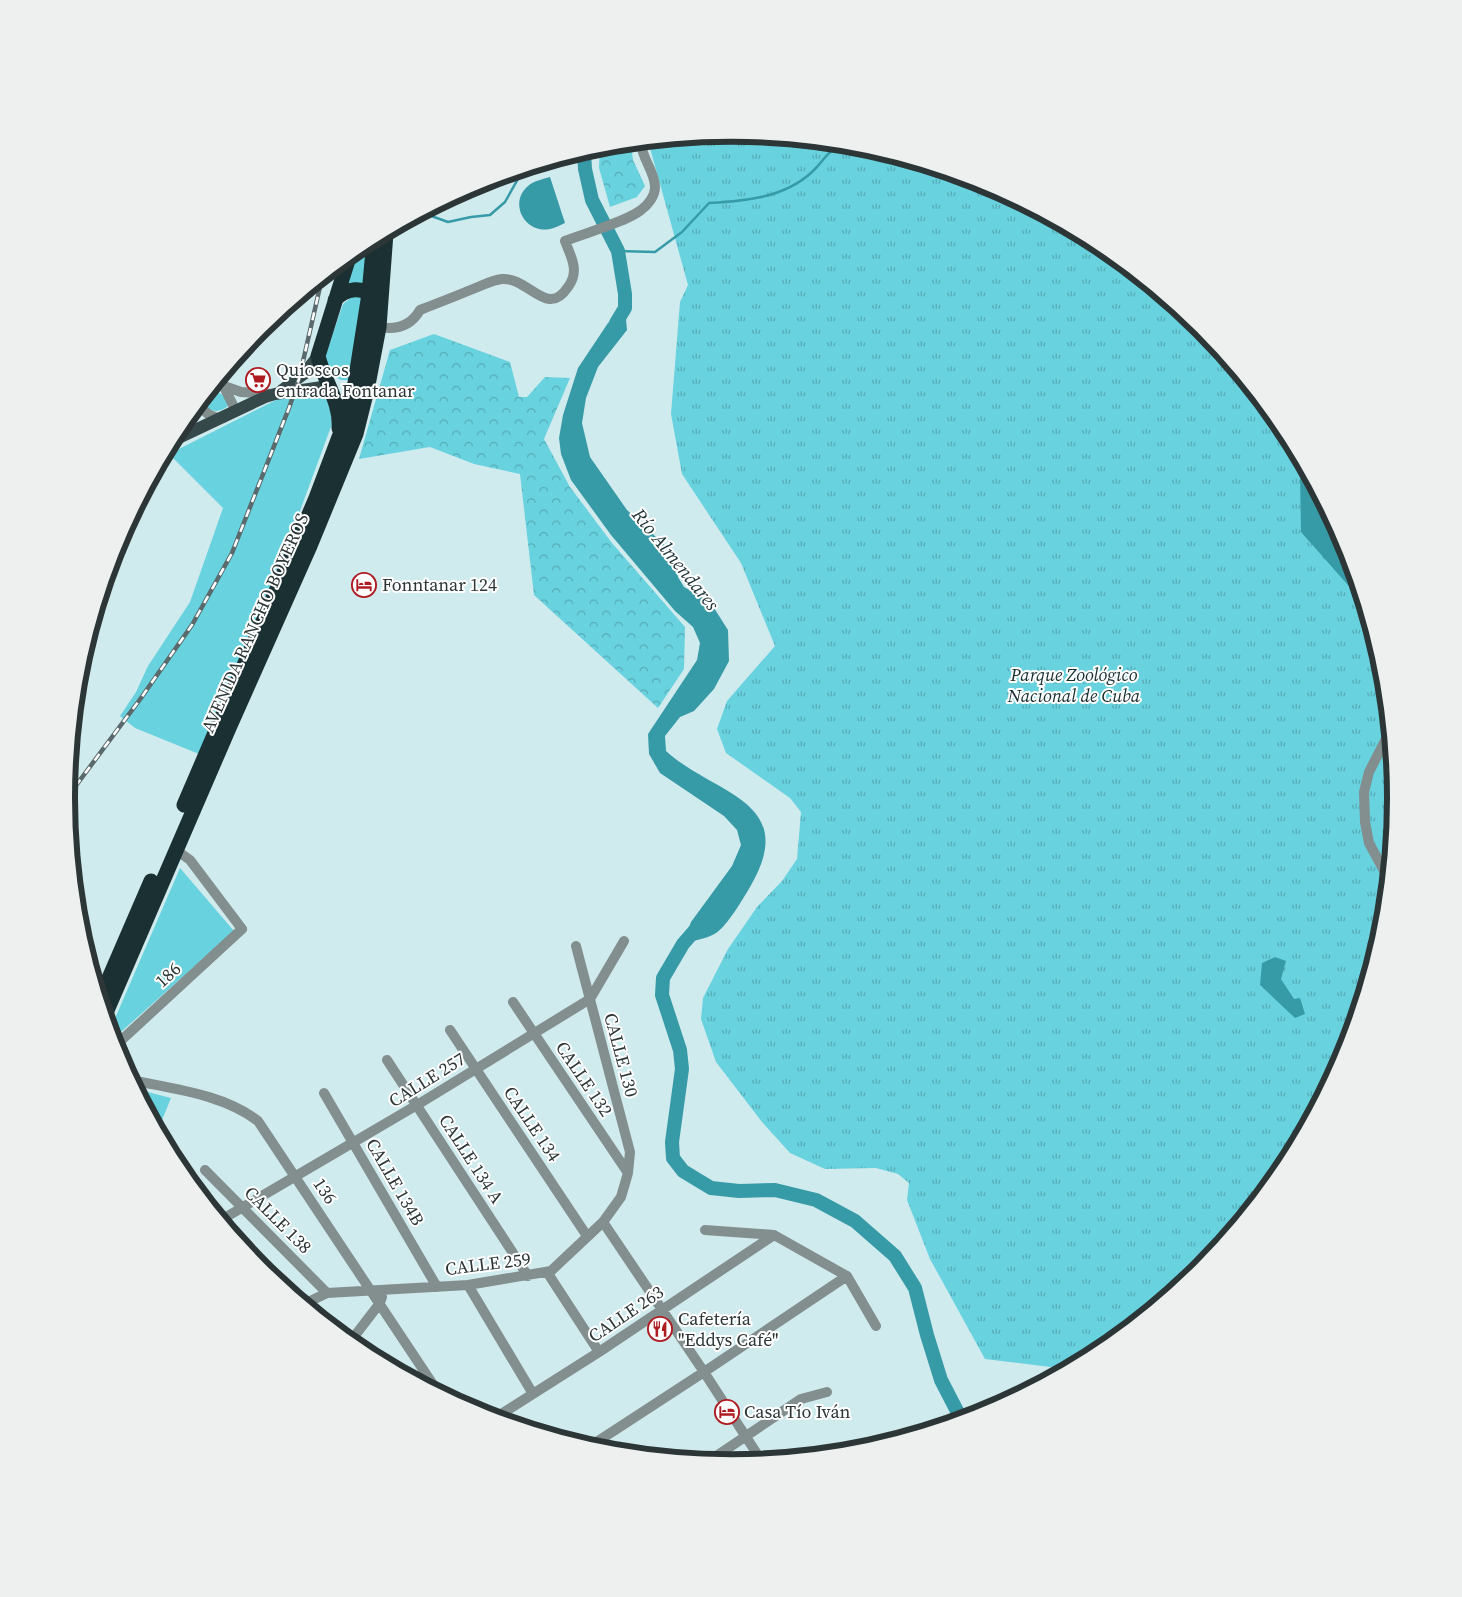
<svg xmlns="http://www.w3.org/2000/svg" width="1462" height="1597" font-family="'Source Serif 4',serif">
	<defs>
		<pattern id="forest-crowns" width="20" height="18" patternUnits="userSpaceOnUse" patternTransform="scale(1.25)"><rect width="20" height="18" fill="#68d2df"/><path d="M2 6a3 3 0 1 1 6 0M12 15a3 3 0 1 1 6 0" fill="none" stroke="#56abb6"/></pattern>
		<pattern id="park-tufts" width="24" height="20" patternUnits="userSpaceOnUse" patternTransform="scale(1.25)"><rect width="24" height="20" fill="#68d2df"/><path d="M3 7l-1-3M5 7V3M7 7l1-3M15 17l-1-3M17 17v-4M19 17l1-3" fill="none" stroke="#56abb6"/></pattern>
	</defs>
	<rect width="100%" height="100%" fill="#d0ebee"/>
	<path fill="#68d2df" d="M 371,241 L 368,285 L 347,287 L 359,248 Z
		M 352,297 L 363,297 L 352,380 L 341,380 L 332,376 L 326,360 L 326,354 L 343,304 Z
		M 212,388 L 227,398 L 229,405 C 219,415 209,411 200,403 Z
		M 318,392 C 332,401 330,410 332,424 L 287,546 L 199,754 L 135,728 L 120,716 L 136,692 L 148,666 L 190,602 L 223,508 L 169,454 L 282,397 Z
		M 180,868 L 234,931 L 113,1039 L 110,1030 Z
		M 136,1089 L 171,1098 L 158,1130 Z"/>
	<path fill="url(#forest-crowns)" d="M 631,144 L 633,160 L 645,186 L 637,197 L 610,207 L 599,168 L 600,147 Z
		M 434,334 L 510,362 L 519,397 L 527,397 L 545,377 L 570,378 L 544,439 L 570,487 L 612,543 L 685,627 L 684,669 L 658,708 L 534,595 L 520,474 L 474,464 L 430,447 L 359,459 L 390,350 Z"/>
	<path fill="url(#park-tufts)" d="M 731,134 L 861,147 L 986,184 L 1101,246 L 1201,329 L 1284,429 L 1345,544 L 1383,669 L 1396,799 L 1383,928 L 1345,1053 L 1284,1168 L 1201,1269 L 1100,1351 L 1067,1369 L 985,1359 L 930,1259 L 907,1200 L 909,1183 L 898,1174 L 876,1168 L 825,1169 L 790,1153 L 762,1122 L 716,1062 L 701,1019 L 703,998 L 728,949 L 757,907 L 782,881 L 797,859 L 801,812 L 790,798 L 726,753 L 717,729 L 727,701 L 775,646 L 741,563 L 682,474 L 671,414 L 680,302 L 688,285 L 650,148 L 650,142 Z"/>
	<path fill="#379ba7" d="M 550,177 L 565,223 C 560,225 555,228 550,229 C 525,234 508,203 528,186 C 533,181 543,179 550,177 Z
		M 625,308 L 627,330 L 598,367 L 586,398 L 582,423 L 590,457 L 627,510 L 670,550 L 676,560 L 678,577 L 684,587 L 702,597 L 714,608 L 728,630 L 729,661 L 714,689 L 694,711 L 680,717 L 665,736 L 666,751 C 714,795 801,800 750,887 C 743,899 727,926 716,933 C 709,938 692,941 683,944 L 691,922 L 732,866 L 741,845 L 737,830 L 724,816 L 660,773 L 649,754 L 648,734 L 697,660 L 700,643 L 693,627 L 675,611 L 611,535 L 571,480 L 561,454 L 559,438 L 563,415 L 578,368 L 608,323 Z
		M 1287,435 L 1345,544 L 1362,601 L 1301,532 L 1300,474 Z
		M 1275,957 L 1286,961 L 1281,979 L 1294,999 L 1300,998 L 1305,1014 L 1295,1018 L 1260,985 L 1262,963 Z"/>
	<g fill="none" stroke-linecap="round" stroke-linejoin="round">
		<path stroke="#379ba7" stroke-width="2.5" d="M 423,213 L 448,222 L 471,217 L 490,215 L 505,202 L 523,170
			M 618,251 L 655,252 L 682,232 L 709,203 C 745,201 784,198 812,172 C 825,160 825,152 843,145"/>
		<path stroke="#379ba7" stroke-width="14" d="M 584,152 L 585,169 L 592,200 L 618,251 L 625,294 L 625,308 L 616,323
			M 696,929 L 683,944 L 663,978 L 662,995 L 680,1050 L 682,1069 L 672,1142 L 673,1158 L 683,1171 L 711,1188 L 739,1191 L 775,1190 L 816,1200 L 855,1221 L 895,1256 L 915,1288 L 927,1335 L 941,1380 L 957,1411 L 963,1419"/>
		<path stroke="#838e8f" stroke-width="10" d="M 379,327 C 396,330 411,326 420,310 C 438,303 456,296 473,289 C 483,285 492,280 502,279 C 529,277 547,319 568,287 C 580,271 571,257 565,241 C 585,233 626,222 641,210 C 648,205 655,196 655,187 C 655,172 642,159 641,143
			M 216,383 L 241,392 L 272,394
			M 224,387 L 236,411
			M 198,405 L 208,414 L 220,419
			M 183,436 L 191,414
			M 1388,878 L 1369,843 L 1365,822 L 1364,792 L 1369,772 L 1389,733
			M 513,1002 L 628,1173
			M 450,1030 L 587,1236
			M 115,1046 L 242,929 L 190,860 L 176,850
			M 387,1060 L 528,1276
			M 131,1080 C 173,1089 223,1094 258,1121 L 438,1392
			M 324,1093 L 437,1287
			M 205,1170 L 327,1293
			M 221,1220 L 417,1105 L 590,999 L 624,941
			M 603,1222 L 704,1372 L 761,1460
			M 705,1230 L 774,1235 L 847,1276 L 876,1326
			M 547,1272 L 599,1352
			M 468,1285 L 533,1394
			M 304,1304 L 327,1293 L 468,1285 L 551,1271 L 603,1222 L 621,1197 L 628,1173 L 630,1152 L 576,946
			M 350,1342 L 380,1303 L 382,1297
			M 495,1418 L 599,1352 L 774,1235
			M 589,1447 L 704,1372 L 847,1276
			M 709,1461 L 801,1399 L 827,1392"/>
		<path stroke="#35484a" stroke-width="12" d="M 282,390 L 304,374 L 318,356
			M 172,441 L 265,397 L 275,394 L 329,386"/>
		<path stroke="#1a3033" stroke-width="15" d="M 335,300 C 345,288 364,285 375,299
			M 339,428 C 341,402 324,381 318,356 L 349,257
			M 184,805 L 316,498 L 344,424 L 355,383 L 369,294 L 374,239
			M 100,999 L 151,881
			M 105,1015 L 229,728 L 310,546 L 356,434 L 367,390 L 379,327 L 386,233"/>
		<defs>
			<path id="rail" d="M 66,799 L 141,698 L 192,625 L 232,553 L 289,408 L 299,379 L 322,278"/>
		</defs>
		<use href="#rail" stroke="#5a696b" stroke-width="4.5"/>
		<use href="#rail" stroke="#fff" stroke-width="2.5" stroke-dasharray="8" stroke-linecap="butt"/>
	</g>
	<defs>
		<symbol id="supermarket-ring" viewBox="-11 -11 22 22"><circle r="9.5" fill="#fff" stroke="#ae1c22" stroke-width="1.5"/><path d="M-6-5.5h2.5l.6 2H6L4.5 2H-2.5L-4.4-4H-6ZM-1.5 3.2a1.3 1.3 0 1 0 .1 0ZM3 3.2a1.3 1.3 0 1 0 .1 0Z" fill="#ae1c22"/></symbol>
		<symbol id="hotel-ring" viewBox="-11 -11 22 22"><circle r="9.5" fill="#fff" stroke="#ae1c22" stroke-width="1.5"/><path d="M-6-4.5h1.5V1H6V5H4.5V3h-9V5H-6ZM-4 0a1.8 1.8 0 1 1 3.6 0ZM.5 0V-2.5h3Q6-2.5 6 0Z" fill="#ae1c22"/></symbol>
		<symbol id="restaurant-ring" viewBox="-11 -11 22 22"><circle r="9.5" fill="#fff" stroke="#ae1c22" stroke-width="1.5"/><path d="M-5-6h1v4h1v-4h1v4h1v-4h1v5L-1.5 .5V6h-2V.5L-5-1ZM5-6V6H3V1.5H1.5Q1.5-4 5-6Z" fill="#ae1c22"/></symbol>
	</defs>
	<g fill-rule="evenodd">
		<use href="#supermarket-ring" x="244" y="366" width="28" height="28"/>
		<use href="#hotel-ring" x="350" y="571" width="28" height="28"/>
		<use href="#restaurant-ring" x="646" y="1315" width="28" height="28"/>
		<use href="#hotel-ring" x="713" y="1398" width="28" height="28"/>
	</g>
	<g text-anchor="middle" stroke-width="4" stroke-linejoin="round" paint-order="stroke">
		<g font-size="18" fill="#2c3637" stroke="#fff" text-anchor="start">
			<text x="276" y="376">Quioscos<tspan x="276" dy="21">entrada Fontanar</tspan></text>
			<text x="382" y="591">Fonntanar 124</text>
			<text x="678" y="1325">Cafetería<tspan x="678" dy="21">"Eddys Café"</tspan></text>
			<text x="744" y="1418">Casa Tío Iván</text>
		</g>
		<g font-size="18" fill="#2c3637" stroke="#fff">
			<text transform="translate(255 623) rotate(-66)" y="6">AVENIDA RANCHO BOYEROS</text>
			<text transform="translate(168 975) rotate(-43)" y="6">186</text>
			<text transform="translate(621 1055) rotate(75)" y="6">CALLE 130</text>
			<text transform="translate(584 1079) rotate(56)" y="6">CALLE 132</text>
			<text transform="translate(427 1080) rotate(-32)" y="6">CALLE 257</text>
			<text transform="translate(532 1124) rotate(56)" y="6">CALLE 134</text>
			<text transform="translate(471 1159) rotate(57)" y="6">CALLE 134 A</text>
			<text transform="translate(395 1182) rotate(60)" y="6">CALLE 134B</text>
			<text transform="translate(325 1191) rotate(56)" y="6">136</text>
			<text transform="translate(278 1220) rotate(45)" y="6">CALLE 138</text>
			<text transform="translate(488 1264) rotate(-7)" y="6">CALLE 259</text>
			<text transform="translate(626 1314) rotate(-34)" y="6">CALLE 263</text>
		</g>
		<g font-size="18" font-style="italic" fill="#172e31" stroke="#fff">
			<text x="1074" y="681">Parque Zoológico<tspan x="1074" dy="21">Nacional de Cuba</tspan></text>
		</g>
		<g font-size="19" font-style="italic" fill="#1f3538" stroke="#fff">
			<text transform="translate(676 559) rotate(51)" y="7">Río Almendares</text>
		</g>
	</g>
	<path d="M0 0H1462V1597H0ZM75 798a656 656 0 1 1 1312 0a656 656 0 1 1-1312 0Z" fill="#eeefef" fill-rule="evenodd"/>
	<path fill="none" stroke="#2c3637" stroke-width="6" d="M75 798a656 656 0 1 1 1312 0a656 656 0 1 1-1312 0Z"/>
</svg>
